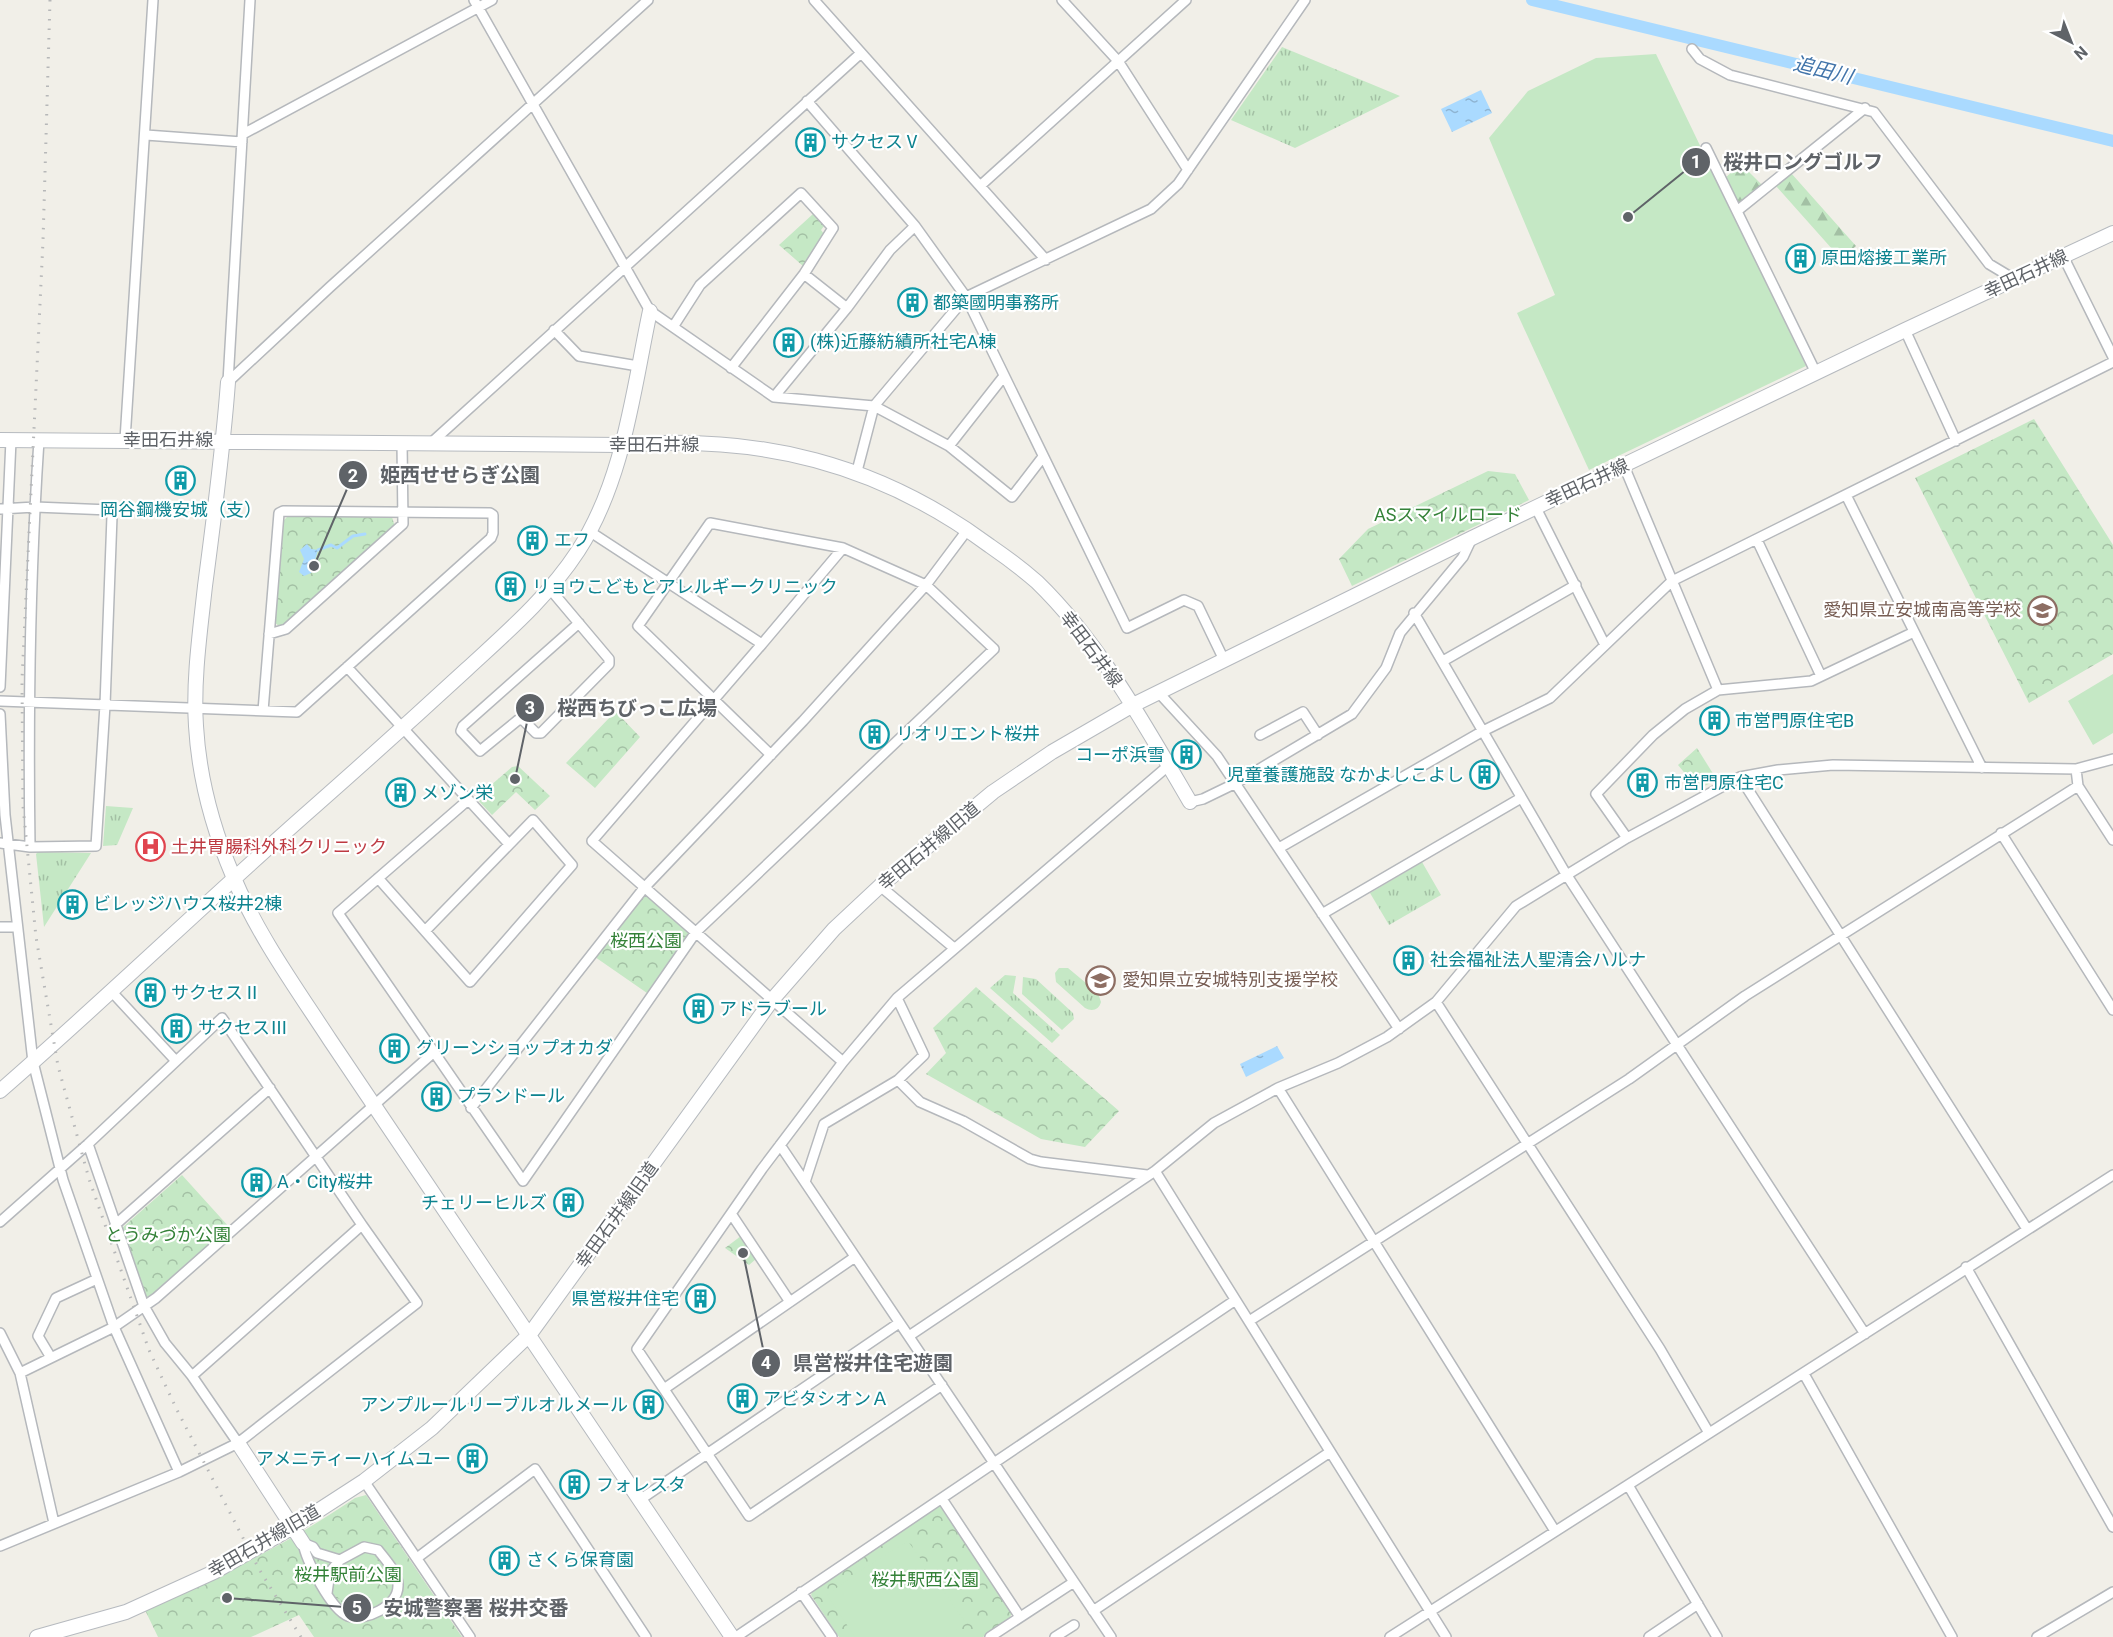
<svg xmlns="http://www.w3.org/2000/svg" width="2113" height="1637" font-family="Roboto,'Noto Sans JP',sans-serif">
	<defs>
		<pattern id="grass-tufts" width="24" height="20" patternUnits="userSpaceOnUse" patternTransform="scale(1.5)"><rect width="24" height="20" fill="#c5e8c5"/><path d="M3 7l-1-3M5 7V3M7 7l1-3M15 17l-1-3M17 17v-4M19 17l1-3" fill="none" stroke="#a3c0a4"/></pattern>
		<pattern id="forest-firs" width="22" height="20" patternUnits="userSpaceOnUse" patternTransform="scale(1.5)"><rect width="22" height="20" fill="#c5e8c5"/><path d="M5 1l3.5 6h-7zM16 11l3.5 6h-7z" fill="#a3c0a4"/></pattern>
		<pattern id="park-crowns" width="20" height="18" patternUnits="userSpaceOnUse" patternTransform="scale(1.5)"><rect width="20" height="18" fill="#c5e8c5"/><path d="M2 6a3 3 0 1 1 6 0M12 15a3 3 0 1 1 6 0" fill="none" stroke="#a3c0a4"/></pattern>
		<pattern id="water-ripples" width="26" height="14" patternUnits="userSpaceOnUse" patternTransform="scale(1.5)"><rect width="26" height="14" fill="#aadaff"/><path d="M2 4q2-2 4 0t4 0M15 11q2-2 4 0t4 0" fill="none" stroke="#8eb4d2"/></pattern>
	</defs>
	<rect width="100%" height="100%" fill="#f1efe8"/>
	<path fill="url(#grass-tufts)" d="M 1282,47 L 1400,96 L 1295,148 L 1231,120 Z
		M 106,806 L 133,808 L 117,845 L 103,846 Z
		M 38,852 L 91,853 L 44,927 L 36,854 Z
		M 1422,862 L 1441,895 L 1389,925 L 1370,893 Z
		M 1059,968 L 1068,968 L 1098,993 L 1101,1002 C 1099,1010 1092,1012 1085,1008 L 1056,982 L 1055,973 Z
		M 1005,975 L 1016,976 L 1013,993 L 1060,1035 L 1052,1043 L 990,988 Z
		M 1023,977 L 1036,979 L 1073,1013 L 1074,1019 L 1062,1030 L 1022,994 Z"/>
	<path fill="url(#forest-firs)" d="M 1741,164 L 1764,187 L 1738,206 L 1725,178 Z
		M 1791,173 L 1856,246 L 1841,259 L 1776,186 Z"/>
	<path fill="url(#park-crowns)" d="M 813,214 L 824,226 L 821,230 L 824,234 L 803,266 L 779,245 Z
		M 2034,419 L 2113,545 L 2113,654 L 2029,703 L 1915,478 Z
		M 1488,471 L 1515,474 L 1529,500 L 1352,586 L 1339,559 L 1368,529 Z
		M 287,517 L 392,517 L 395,527 L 281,627 L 275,623 L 281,523 Z
		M 617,713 L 640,737 L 595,788 L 566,763 L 611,716 Z
		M 1697,748 L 1717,780 L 1694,791 L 1693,783 L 1678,765 Z
		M 518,766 L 550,796 L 535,810 L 516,792 L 492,815 L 476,798 L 512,767 Z
		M 648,896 L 692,932 L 647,993 L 595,957 L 640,898 Z
		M 976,987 L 1119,1111 L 1085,1147 L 1041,1139 L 926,1074 L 946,1053 L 933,1028 Z
		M 182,1175 L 230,1228 L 147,1301 L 142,1300 L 122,1228 Z
		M 741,1236 L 756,1259 L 749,1265 L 725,1248 Z
		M 366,1495 L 462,1637 L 314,1637 L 299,1615 L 251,1637 L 158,1637 L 145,1610 C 219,1578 289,1543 355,1498 Z
		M 936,1506 L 943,1507 L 1013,1611 L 1009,1619 L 983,1637 L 839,1637 L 811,1595 L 813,1590 Z"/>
	<path fill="#c5e8c5" d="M 1656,54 L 1806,366 L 1589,470 L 1517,313 L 1555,295 L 1489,138 L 1528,91 L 1596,58 Z
		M 2113,674 L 2113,733 L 2093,745 L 2068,701 Z
		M 908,1541 L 966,1623 L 946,1637 L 855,1637 L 827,1595 L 858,1572 Z
		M 360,1555 C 373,1556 387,1562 383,1577 L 344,1602 C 316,1584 341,1565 360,1555 Z
		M 381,1589 L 389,1589 L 390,1593 C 382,1602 370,1613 357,1614 L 356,1607 Z"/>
	<path fill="url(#water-ripples)" d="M 1481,90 L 1492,113 L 1452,132 L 1441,109 Z
		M 307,544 L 311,549 L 318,550 L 311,573 L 304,576 L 299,572 L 304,559 L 300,550 Z
		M 1277,1046 L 1284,1058 L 1246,1077 L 1240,1064 Z"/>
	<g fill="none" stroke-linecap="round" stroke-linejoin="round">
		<path stroke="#aadaff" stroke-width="3" d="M 318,550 L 331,545 L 337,548 L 353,536 L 365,534"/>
		<path stroke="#aadaff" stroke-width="12" d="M 1532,0 L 2113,141"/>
		<defs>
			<path id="street" d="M 474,0 L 650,311 L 774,397 L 874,406 L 949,446 L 1012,497 L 1042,458
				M 814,0 L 1046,260
				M 1062,0 L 1118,61 L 1188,170
				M 1692,49 L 1700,59 L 1730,75 L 1874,112 L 1989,264 L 2014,279
				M 807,101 L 915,226 L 966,297 L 1127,628 L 1184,600 L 1198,606 L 1224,660
				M 243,134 L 492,0
				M 146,135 L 242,142
				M 1706,148 L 1816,373
				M 980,186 L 1186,0
				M 1737,211 L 1865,108
				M 2063,256 L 2113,357
				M 804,274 L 847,308
				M 673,327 L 700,285 L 801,193 L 833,228 L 804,274 L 731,368
				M 554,330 L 579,356 L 638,366
				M 1905,330 L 1956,441
				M 228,382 L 330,287 L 648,0
				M 228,382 L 250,0
				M 774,397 L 847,308 L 890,250 L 915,226
				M 125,440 L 153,0
				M 431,443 L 861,53
				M 949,446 L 1004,376
				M 1624,466 L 1718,690
				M 857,471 L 874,406 L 966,297 L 1151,209 L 1178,184 L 1305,0
				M 1846,495 L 1982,768
				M 0,509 L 35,507 L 110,510 L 112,516 L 105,705 L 96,846 L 30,847 C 28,711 30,575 39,440
				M 1538,512 L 1605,645
				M 589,531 L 762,644 L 592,841 L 843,1062 L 897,998
				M 1757,540 L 1821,676
				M 550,589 L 609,659 L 609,664 L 541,733 L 536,733 L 523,720 L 518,720 L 480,751 L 461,731 L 463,726 L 579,623
				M 1414,613 L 1566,874 L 1865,1334
				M 269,634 L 286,629 L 403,524 L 402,442
				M 762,644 L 843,548
				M 1443,661 L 1576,585
				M 347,667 L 508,843
				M 0,687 L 11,440
				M 1159,693 L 1217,756 L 1399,1029
				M 0,701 L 297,712 L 491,538 L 493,533 L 493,515 L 490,513 L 283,511 L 279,513 L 263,711
				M 0,714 L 5,815 L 33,1062 L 63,1180 L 114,1327 L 179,1472
				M 1260,735 L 1303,712 L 1318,735
				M 2076,769 L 2078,786 L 2113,840
				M 1740,777 L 2027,1229
				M 468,800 L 338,913 L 523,1181 L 696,932 L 994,649 L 926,585 L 843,548 L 710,523 L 638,626 L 771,755
				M 1190,802 L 1203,799 L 1236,783 L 1352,714 L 1386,668 L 1400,633 L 1463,557 L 1472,538
				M 2001,833 L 2113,1010
				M 1627,838 L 1596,794 L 1653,735 L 1685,709 L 1718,690 L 1811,681 L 1914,632
				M 0,843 L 30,847
				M 1279,848 L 1483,731 L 1550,698 L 1672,581 L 2113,362
				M 378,878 L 470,982 L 572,865 L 533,820 L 425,931
				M 880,886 L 954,948
				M 1322,914 L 1521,798
				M 0,927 L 15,927
				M 111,991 L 176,1061
				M 1436,1002 L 1660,1349 L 1709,1433
				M 843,1062 L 762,1169 L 637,1349 L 749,1516 L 942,1385
				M 898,1080 L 920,1102 L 963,1121 L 1030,1159 L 1041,1162 L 1147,1175
				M 1278,1088 L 1555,1531
				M 471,1108 L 644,888 L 803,721 L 926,585 L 968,529
				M 780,1145 L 1111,1637
				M 1155,1171 L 1446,1637
				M 805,1182 L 824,1124 L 898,1080 L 924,1055 L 897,998 L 1168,766
				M 732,1215 L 790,1302
				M 0,1222 L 88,1144
				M 115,1225 L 270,1088
				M 1966,1267 L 2113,1527
				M 1249,1321 L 1629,1079 L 1745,996 L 2078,786
				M 0,1333 L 20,1373 L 54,1523
				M 909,1336 L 1155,1171 L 1214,1123 L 1278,1088 L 1338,1063 L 1387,1037 L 1436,1002 L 1516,906 L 1627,838 L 1740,777 L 1778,770 L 1833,765 L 2076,769 L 2113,759
				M 50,1356 L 38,1336 L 56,1298 L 97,1279
				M 20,1373 L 114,1327 L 156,1298 L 433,1053
				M 1804,1374 L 1952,1637
				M 192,1376 L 362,1225 L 222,1018 L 88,1144 L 144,1306 L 165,1343 L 192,1376 L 238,1443
				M 664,1389 L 855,1257
				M 364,1481 L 470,1637
				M 1628,1485 L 1717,1637
				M 641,1499 L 899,1323
				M 942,1499 L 1020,1617
				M 303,1543 L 313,1547 L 317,1553 L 340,1560 L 364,1547 L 378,1550 C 385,1559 399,1574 398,1586 C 398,1606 365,1622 348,1616 C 331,1610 306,1560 303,1543 Z
				M 0,1546 L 179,1472 L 238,1443 L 417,1303 L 362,1225
				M 417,1558 L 535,1469 L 646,1637
				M 801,1592 L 832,1637
				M 327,1593 L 330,1572 L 340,1560
				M 1093,1611 L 1330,1452
				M 736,1637 L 1234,1301
				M 990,1637 L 1074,1582
				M 1055,1637 L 1074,1625
				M 1390,1637 L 2113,1175
				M 1649,1637 L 1698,1604
				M 2037,1637 L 2113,1592"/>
			<path id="secondary" d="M 228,382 C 223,450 214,518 205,586 C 200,632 193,680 196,726 C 199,777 213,829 233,876 C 257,934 296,988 330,1040 L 732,1637
				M 0,440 L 621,445 C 759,434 878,463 990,546 C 1006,557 1022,569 1037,582 C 1100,643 1146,727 1190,802
				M 0,1091 C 107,998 209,899 315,806 C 366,761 417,715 467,669 C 507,632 548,597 578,551 C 624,480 633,391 650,311
				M 238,1443 L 303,1543
				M 37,1637 L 126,1612 L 214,1572 L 293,1527 L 364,1481 L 432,1428 L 530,1334 L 772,1000 L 834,929 L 880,886 L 993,792 L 1052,752 L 1133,705 L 1472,538 L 1905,330 L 2113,233"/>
		</defs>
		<use href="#street" stroke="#b5b8bc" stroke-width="12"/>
		<use href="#secondary" stroke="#b6babf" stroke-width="16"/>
		<use href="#street" stroke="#fff" stroke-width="9"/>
		<use href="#secondary" stroke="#fff" stroke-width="14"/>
		<path stroke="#b6b7b8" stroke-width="3" stroke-dasharray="1.5 8" stroke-linecap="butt" d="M 50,0 L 43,241 L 22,680 L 23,806 L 36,937 L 58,1066 L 89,1179 L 149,1350 L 176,1408 L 259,1569 L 301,1637"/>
	</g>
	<defs>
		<symbol id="building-ring" viewBox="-11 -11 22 22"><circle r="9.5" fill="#fff" stroke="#0f9aa8" stroke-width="1.5"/><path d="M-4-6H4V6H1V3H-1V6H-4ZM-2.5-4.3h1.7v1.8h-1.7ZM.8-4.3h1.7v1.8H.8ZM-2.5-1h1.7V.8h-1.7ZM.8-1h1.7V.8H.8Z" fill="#0f9aa8"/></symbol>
		<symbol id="school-ring" viewBox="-11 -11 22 22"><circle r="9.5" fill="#fff" stroke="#8d6e63" stroke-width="1.5"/><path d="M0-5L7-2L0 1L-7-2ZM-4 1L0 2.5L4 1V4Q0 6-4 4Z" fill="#8d6e63"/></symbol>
		<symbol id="hospital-ring" viewBox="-11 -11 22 22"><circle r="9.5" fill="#fff" stroke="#e0444e" stroke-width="1.5"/><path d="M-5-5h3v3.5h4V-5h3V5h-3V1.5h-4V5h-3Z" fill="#e0444e"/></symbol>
	</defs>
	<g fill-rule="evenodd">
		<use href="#building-ring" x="794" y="126" width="33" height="33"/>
		<use href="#building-ring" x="1784" y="242" width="33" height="33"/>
		<use href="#building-ring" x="896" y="286" width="33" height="33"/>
		<use href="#building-ring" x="772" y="326" width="33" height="33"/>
		<use href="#building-ring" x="164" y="464" width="33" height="33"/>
		<use href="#building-ring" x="516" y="524" width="33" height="33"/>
		<use href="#building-ring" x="494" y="570" width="33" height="33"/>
		<use href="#school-ring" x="2026" y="594" width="33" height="33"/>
		<use href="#building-ring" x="1698" y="704" width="33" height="33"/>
		<use href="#building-ring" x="858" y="718" width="33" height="33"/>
		<use href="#building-ring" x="1170" y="738" width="33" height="33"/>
		<use href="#building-ring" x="1468" y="758" width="33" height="33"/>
		<use href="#building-ring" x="1626" y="766" width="33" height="33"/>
		<use href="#building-ring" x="384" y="776" width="33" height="33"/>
		<use href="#hospital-ring" x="134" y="830" width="33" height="33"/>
		<use href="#building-ring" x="56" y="888" width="33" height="33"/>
		<use href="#building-ring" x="1392" y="944" width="33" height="33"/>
		<use href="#school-ring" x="1084" y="964" width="33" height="33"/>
		<use href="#building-ring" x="134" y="976" width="33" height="33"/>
		<use href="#building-ring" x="682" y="992" width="33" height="33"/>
		<use href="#building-ring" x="160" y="1012" width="33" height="33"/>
		<use href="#building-ring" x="378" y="1032" width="33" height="33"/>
		<use href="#building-ring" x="420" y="1080" width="33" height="33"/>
		<use href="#building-ring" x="240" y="1166" width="33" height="33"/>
		<use href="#building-ring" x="552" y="1186" width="33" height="33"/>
		<use href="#building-ring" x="684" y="1282" width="33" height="33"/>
		<use href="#building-ring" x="726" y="1382" width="33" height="33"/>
		<use href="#building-ring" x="632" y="1388" width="33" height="33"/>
		<use href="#building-ring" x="456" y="1442" width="33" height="33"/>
		<use href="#building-ring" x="558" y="1468" width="33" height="33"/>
		<use href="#building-ring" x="488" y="1544" width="33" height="33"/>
	</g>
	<g text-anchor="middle" stroke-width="4.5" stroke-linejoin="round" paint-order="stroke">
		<g font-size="18" fill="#0d838f" stroke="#fff" text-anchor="start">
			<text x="831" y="148">サクセスⅤ</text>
			<text x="1821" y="264">原田熔接工業所</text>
			<text x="933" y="309">都築國明事務所</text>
			<text x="810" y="348">(株)近藤紡績所社宅A棟</text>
			<text x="181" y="516" text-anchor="middle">岡谷鋼機安城（支）</text>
			<text x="554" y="546">エフ</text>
			<text x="532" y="593">リョウこどもとアレルギークリニック</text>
			<text x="1735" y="727">市営門原住宅B</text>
			<text x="896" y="740">リオリエント桜井</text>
			<text x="1165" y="761" text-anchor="end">コーポ浜雪</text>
			<text x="1464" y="781" text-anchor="end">児童養護施設 なかよしこよし</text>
			<text x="1664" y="789">市営門原住宅C</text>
			<text x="421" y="799">メゾン栄</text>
			<text x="93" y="910">ビレッジハウス桜井2棟</text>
			<text x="1430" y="966">社会福祉法人聖清会ハルナ</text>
			<text x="171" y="999">サクセスⅡ</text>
			<text x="719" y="1015">アドラブール</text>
			<text x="198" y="1034">サクセスⅢ</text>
			<text x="416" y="1054">グリーンショップオカダ</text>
			<text x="457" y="1102">プランドール</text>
			<text x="277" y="1188">A・City桜井</text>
			<text x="547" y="1209" text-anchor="end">チェリーヒルズ</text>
			<text x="679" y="1305" text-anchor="end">県営桜井住宅</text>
			<text x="763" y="1405">アビタシオンＡ</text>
			<text x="628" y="1411" text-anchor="end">アンプルールリーブルオルメール</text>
			<text x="451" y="1465" text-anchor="end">アメニティーハイムユー</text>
			<text x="596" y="1491">フォレスタ</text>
			<text x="526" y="1566">さくら保育園</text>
		</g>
		<g font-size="18" fill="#5f6368" stroke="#fff">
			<text transform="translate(2026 274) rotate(-25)" y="6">幸田石井線</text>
			<text x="168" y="446">幸田石井線</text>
			<text x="654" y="451">幸田石井線</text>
			<text transform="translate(1587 483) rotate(-25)" y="6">幸田石井線</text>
			<text transform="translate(1091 649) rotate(53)" y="6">幸田石井線</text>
			<text transform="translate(929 846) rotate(-40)" y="6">幸田石井線旧道</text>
			<text transform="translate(617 1215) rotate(-54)" y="6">幸田石井線旧道</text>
			<text transform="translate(264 1541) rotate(-30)" y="6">幸田石井線旧道</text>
		</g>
		<g font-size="18" fill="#348238" stroke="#fff">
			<text x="1448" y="521">ASスマイルロード</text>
			<text x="646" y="947">桜西公園</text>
			<text x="168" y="1241">とうみづか公園</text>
			<text x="348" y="1581">桜井駅前公園</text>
			<text x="925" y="1586">桜井駅西公園</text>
		</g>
		<g font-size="18" fill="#785e54" stroke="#fff" text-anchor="end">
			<text x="2021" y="616">愛知県立安城南高等学校</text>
			<text x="1122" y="986" text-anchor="start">愛知県立安城特別支援学校</text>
		</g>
		<g font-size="18" fill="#be3a42" stroke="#fff" text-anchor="start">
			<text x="171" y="853">土井胃腸科外科クリニック</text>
		</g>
		<g font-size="20" font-style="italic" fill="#4174aa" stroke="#fff">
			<text transform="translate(1823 70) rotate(14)" y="7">追田川</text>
		</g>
	</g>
	<path fill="none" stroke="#5f6368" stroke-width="2" d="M1628 217L1696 162M314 566L353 475M515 779L530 708M743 1253L766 1363M227 1598L357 1608"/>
	<g fill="#5f6368" stroke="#fff" stroke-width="2">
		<circle cx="1628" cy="217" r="6"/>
		<circle cx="314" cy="566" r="6"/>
		<circle cx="515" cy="779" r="6"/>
		<circle cx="743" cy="1253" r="6"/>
		<circle cx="227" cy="1598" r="6"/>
		<circle cx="1696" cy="162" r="15"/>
		<circle cx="353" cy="475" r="15"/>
		<circle cx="530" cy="708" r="15"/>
		<circle cx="766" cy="1363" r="15"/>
		<circle cx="357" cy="1608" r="15"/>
	</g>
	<g font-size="18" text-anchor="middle" font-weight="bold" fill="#fff">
		<text x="1696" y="168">1</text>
		<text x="353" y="482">2</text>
		<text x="530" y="714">3</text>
		<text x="766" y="1369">4</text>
		<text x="357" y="1614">5</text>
	</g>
	<g font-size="20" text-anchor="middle" font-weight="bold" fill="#5f6368" stroke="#fff" stroke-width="4.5" stroke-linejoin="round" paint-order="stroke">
		<text x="1803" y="169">桜井ロングゴルフ</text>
		<text x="460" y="482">姫西せせらぎ公園</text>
		<text x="637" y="715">桜西ちびっこ広場</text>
		<text x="873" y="1370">県営桜井住宅遊園</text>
		<text x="476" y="1615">安城警察署 桜井交番</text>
	</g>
	<g transform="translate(2071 42) rotate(138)" stroke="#ffffff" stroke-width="4.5" paint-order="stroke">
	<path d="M0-4.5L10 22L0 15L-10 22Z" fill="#5f6368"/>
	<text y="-9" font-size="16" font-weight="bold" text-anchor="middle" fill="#5f6368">N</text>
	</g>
</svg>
